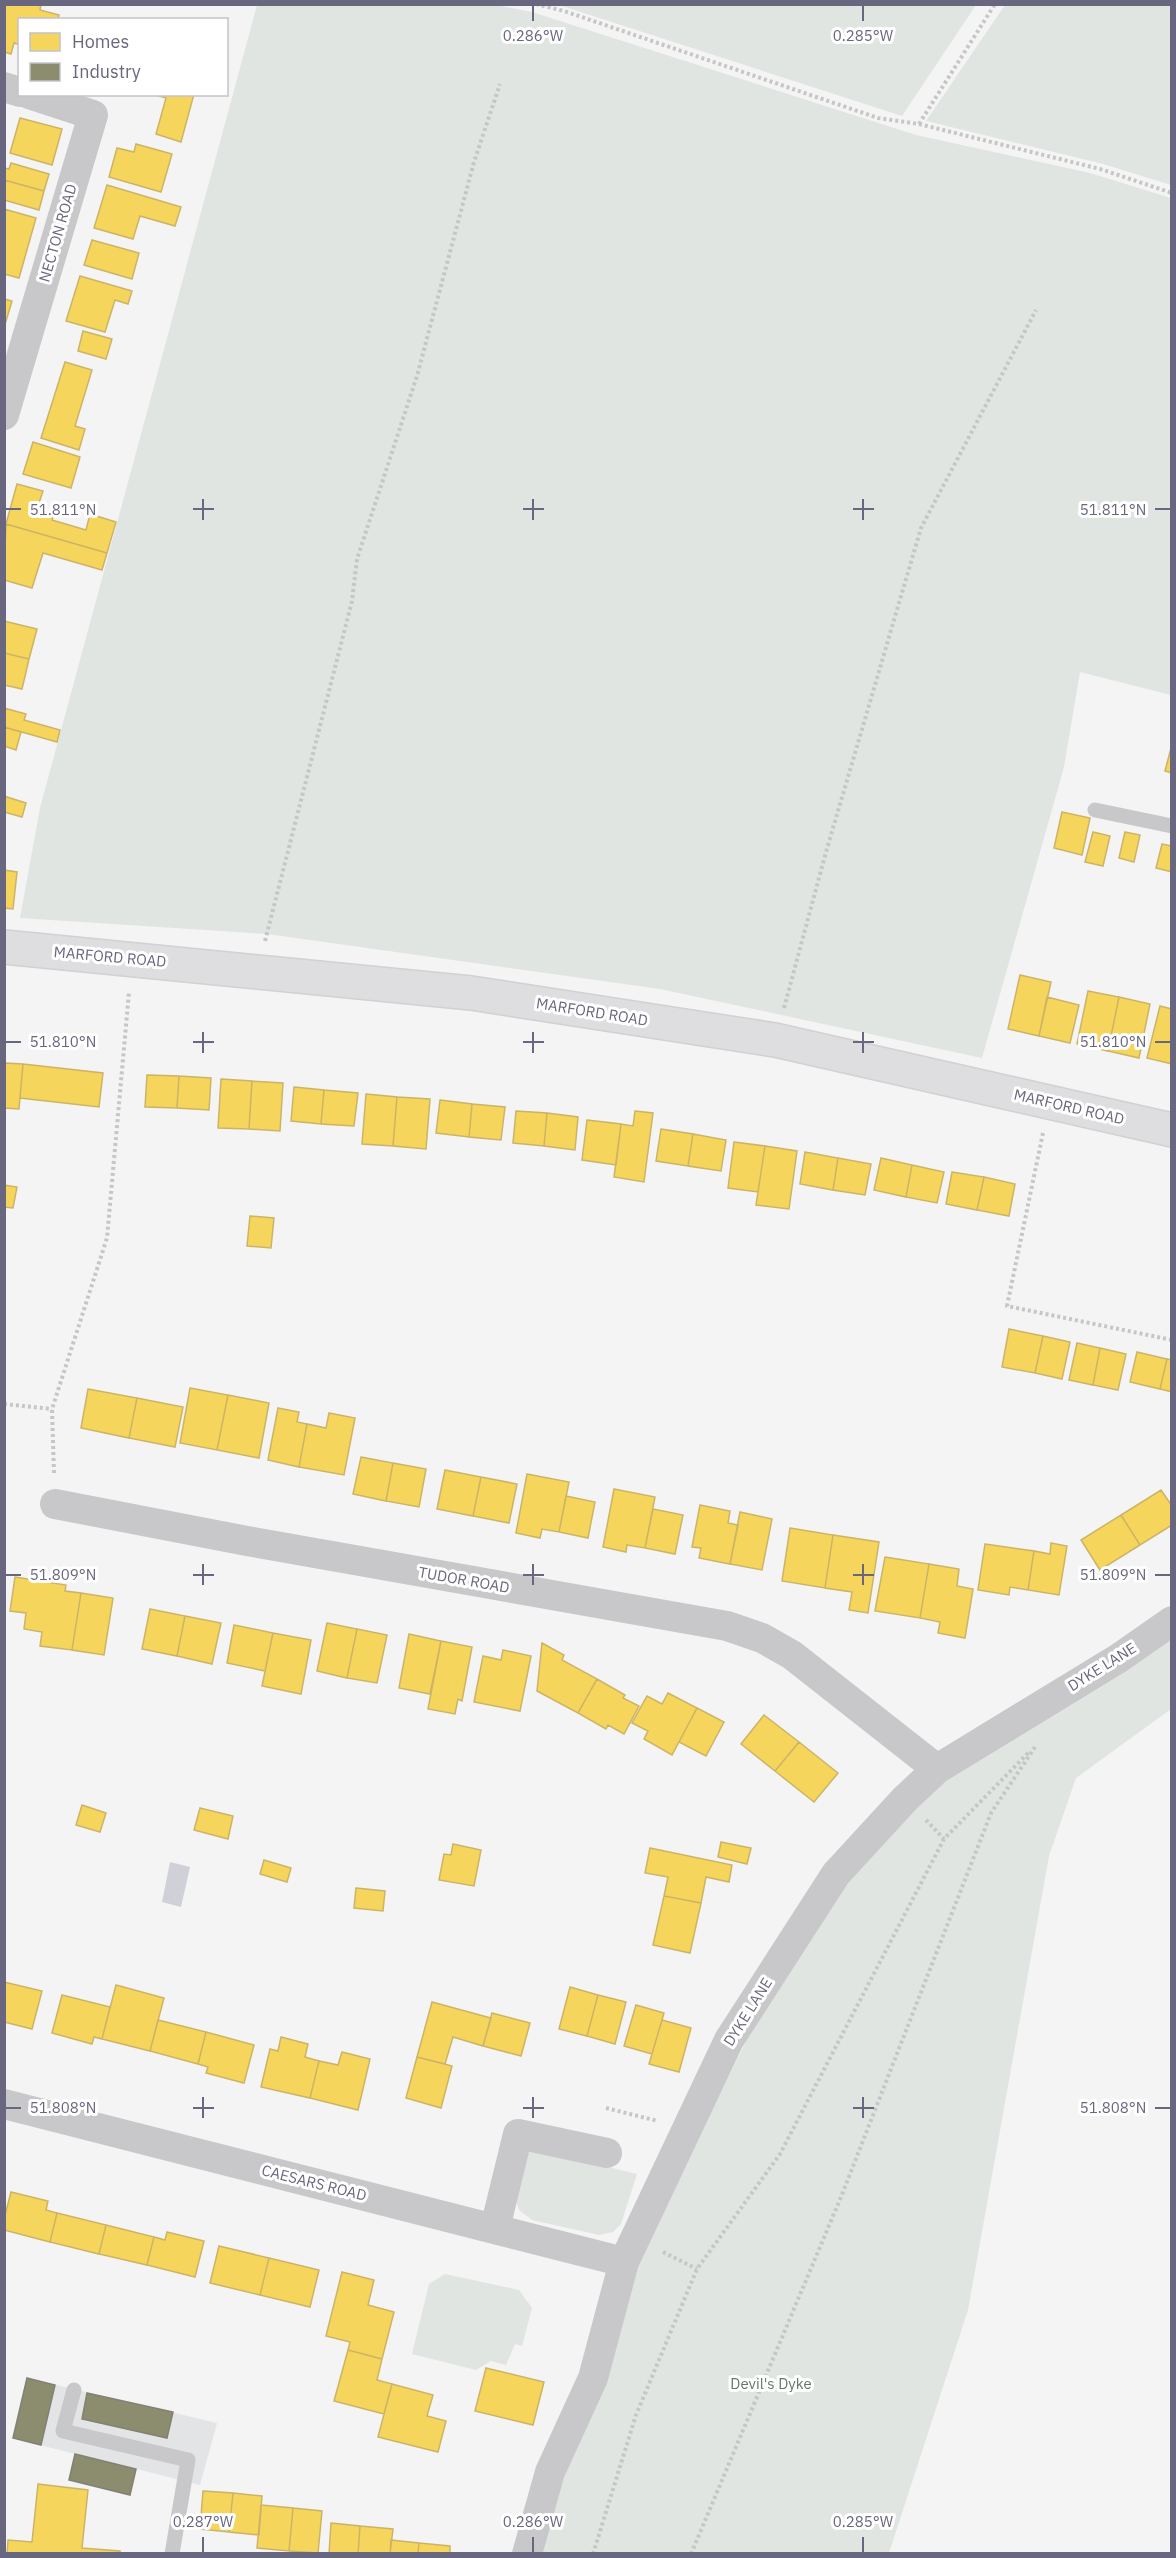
<svg xmlns="http://www.w3.org/2000/svg" width="1176" height="2558" font-family="'IBM Plex Sans',sans-serif">
	<rect width="100%" height="100%" fill="#f3f4f3"/>
	<path fill="#e3e4e5" d="M 27,2378 L 217,2423 L 200,2485 L 137,2469 L 130,2495 L 69,2480 L 75,2454 L 13,2438 Z"/>
	<path fill="#e0e5e2" d="M 257,5 L 496,5 L 532,12 L 916,135 L 1090,173 L 1171,198 L 1171,695 L 1080,672 L 1064,767 L 982,1058 L 660,989 L 267,934 L 20,918 L 40,808 Z
		M 559,5 L 976,5 L 902,116 Z
		M 1005,5 L 1171,5 L 1171,185 L 1103,164 L 926,121 Z
		M 1171,1626 L 1171,1709 L 1076,1778 L 1049,1856 L 968,2310 L 889,2553 L 538,2554 L 638,2260 L 752,2029 L 851,1875 L 964,1757 Z
		M 539,2150 L 637,2174 L 621,2224 L 613,2232 L 599,2235 L 532,2220 L 519,2210 L 514,2194 L 524,2157 L 531,2151 Z
		M 445,2274 L 519,2290 L 532,2308 L 522,2346 L 515,2344 L 506,2365 L 491,2361 L 476,2370 L 412,2354 L 429,2284 Z"/>
	<path fill="#d0d1d8" d="M 170,1862 L 190,1867 L 181,1907 L 162,1902 Z"/>
	<path fill="#f6d55c" stroke="#ccb466" stroke-width="1.5" d="M 4,4 L 41,4 L 40,10 L 59,15 L 58,20 L 20,20 L 20,45 L 14,43 L 11,54 L 4,52 Z
		M 153,94 L 194,94 L 181,142 L 156,134 L 166,98 Z
		M 20,118 L 62,129 L 52,165 L 10,153 Z
		M 136,144 L 172,154 L 161,192 L 109,177 L 117,148 L 134,152 Z
		M 11,163 L 49,174 L 44,191 L 4,180 L 4,168 L 9,169 Z
		M 4,180 L 44,191 L 39,210 L 4,200 Z
		M 107,185 L 181,207 L 175,226 L 140,216 L 133,239 L 94,228 Z
		M 4,209 L 36,218 L 19,278 L 4,274 Z
		M 92,240 L 139,253 L 132,279 L 84,265 Z
		M 80,276 L 132,291 L 128,304 L 115,300 L 105,332 L 66,321 Z
		M 4,299 L 12,301 L 4,328 Z
		M 83,331 L 112,339 L 106,359 L 78,351 Z
		M 65,362 L 92,370 L 75,426 L 85,429 L 79,450 L 41,438 Z
		M 33,442 L 80,457 L 71,488 L 23,474 Z
		M 17,484 L 43,491 L 36,512 L 53,517 L 52,520 L 86,530 L 90,514 L 116,522 L 107,553 L 6,524 Z
		M 6,524 L 107,553 L 102,570 L 43,553 L 32,588 L 4,580 Z
		M 4,621 L 37,629 L 29,659 L 4,653 Z
		M 4,653 L 29,659 L 22,689 L 4,685 Z
		M 4,708 L 26,714 L 24,720 L 60,730 L 57,742 L 4,727 Z
		M 4,727 L 21,732 L 16,750 L 4,746 Z
		M 1172,744 L 1172,773 L 1165,771 Z
		M 4,796 L 26,803 L 22,817 L 4,812 Z
		M 1062,812 L 1090,818 L 1082,855 L 1054,848 Z
		M 1093,832 L 1110,836 L 1103,866 L 1085,862 Z
		M 1125,832 L 1140,835 L 1134,862 L 1119,858 Z
		M 1162,844 L 1172,846 L 1172,872 L 1156,868 Z
		M 4,870 L 17,872 L 13,909 L 4,908 Z
		M 1020,975 L 1051,982 L 1039,1036 L 1008,1029 Z
		M 1088,991 L 1119,997 L 1108,1051 L 1077,1044 Z
		M 1047,997 L 1079,1005 L 1070,1043 L 1039,1036 Z
		M 1119,997 L 1150,1004 L 1139,1058 L 1108,1051 Z
		M 1160,1006 L 1172,1009 L 1172,1064 L 1147,1058 Z
		M 4,1063 L 23,1064 L 19,1109 L 4,1108 Z
		M 23,1064 L 103,1073 L 99,1107 L 20,1098 Z
		M 147,1075 L 179,1076 L 177,1108 L 145,1107 Z
		M 179,1076 L 211,1078 L 209,1110 L 177,1108 Z
		M 221,1079 L 252,1081 L 249,1129 L 218,1128 Z
		M 252,1081 L 283,1083 L 280,1131 L 249,1129 Z
		M 294,1087 L 324,1090 L 321,1124 L 291,1121 Z
		M 324,1090 L 358,1093 L 354,1126 L 321,1124 Z
		M 366,1094 L 397,1097 L 393,1146 L 362,1144 Z
		M 397,1097 L 430,1099 L 426,1149 L 393,1146 Z
		M 440,1100 L 472,1104 L 469,1137 L 436,1133 Z
		M 472,1104 L 505,1107 L 501,1140 L 469,1137 Z
		M 516,1111 L 547,1113 L 544,1146 L 513,1143 Z
		M 635,1111 L 653,1113 L 644,1182 L 614,1177 L 621,1124 L 633,1126 Z
		M 547,1113 L 578,1117 L 575,1150 L 544,1146 Z
		M 587,1120 L 621,1124 L 616,1165 L 582,1160 Z
		M 661,1129 L 693,1134 L 688,1166 L 656,1161 Z
		M 693,1134 L 726,1140 L 721,1171 L 688,1166 Z
		M 734,1142 L 765,1146 L 758,1192 L 728,1188 Z
		M 765,1146 L 797,1151 L 789,1209 L 756,1205 Z
		M 805,1152 L 838,1158 L 833,1190 L 800,1184 Z
		M 838,1158 L 871,1164 L 865,1195 L 833,1190 Z
		M 881,1158 L 912,1165 L 906,1197 L 874,1190 Z
		M 912,1165 L 944,1172 L 937,1203 L 906,1197 Z
		M 952,1172 L 984,1177 L 977,1210 L 946,1204 Z
		M 984,1177 L 1015,1184 L 1009,1216 L 977,1210 Z
		M 4,1185 L 17,1187 L 13,1208 L 4,1207 Z
		M 250,1216 L 274,1218 L 271,1248 L 247,1246 Z
		M 1009,1329 L 1043,1336 L 1035,1373 L 1002,1367 Z
		M 1043,1336 L 1070,1342 L 1062,1379 L 1035,1373 Z
		M 1077,1343 L 1100,1348 L 1093,1385 L 1069,1380 Z
		M 1100,1348 L 1126,1354 L 1118,1390 L 1093,1385 Z
		M 1137,1352 L 1167,1359 L 1160,1389 L 1130,1382 Z
		M 1167,1359 L 1172,1360 L 1172,1392 L 1160,1389 Z
		M 190,1388 L 228,1395 L 217,1450 L 180,1443 Z
		M 88,1389 L 137,1398 L 129,1438 L 81,1428 Z
		M 228,1395 L 269,1403 L 259,1458 L 217,1450 Z
		M 137,1398 L 183,1407 L 175,1447 L 129,1438 Z
		M 278,1408 L 299,1412 L 297,1422 L 307,1424 L 299,1467 L 268,1460 Z
		M 329,1413 L 355,1418 L 344,1475 L 299,1467 L 307,1424 L 326,1428 Z
		M 361,1457 L 393,1463 L 386,1501 L 353,1494 Z
		M 393,1463 L 426,1469 L 419,1507 L 386,1501 Z
		M 445,1470 L 481,1477 L 473,1516 L 437,1509 Z
		M 527,1474 L 569,1482 L 559,1532 L 542,1529 L 540,1538 L 516,1533 Z
		M 481,1477 L 517,1484 L 509,1523 L 473,1516 Z
		M 614,1489 L 655,1497 L 645,1548 L 627,1545 L 626,1552 L 603,1547 Z
		M 1161,1490 L 1172,1506 L 1172,1525 L 1140,1545 L 1121,1515 Z
		M 566,1496 L 595,1502 L 588,1538 L 559,1532 Z
		M 700,1505 L 730,1511 L 728,1523 L 738,1525 L 730,1564 L 699,1558 L 701,1548 L 692,1547 Z
		M 653,1509 L 683,1515 L 675,1554 L 645,1548 Z
		M 740,1512 L 772,1519 L 762,1570 L 730,1564 Z
		M 1121,1515 L 1140,1545 L 1100,1570 L 1081,1540 Z
		M 790,1528 L 833,1535 L 825,1588 L 782,1581 Z
		M 833,1535 L 879,1542 L 868,1613 L 849,1610 L 852,1592 L 825,1588 Z
		M 1051,1543 L 1067,1546 L 1059,1595 L 1028,1590 L 1034,1551 L 1050,1554 Z
		M 985,1544 L 1034,1551 L 1028,1590 L 1010,1587 L 1009,1595 L 978,1590 Z
		M 885,1557 L 929,1564 L 920,1618 L 875,1611 Z
		M 929,1564 L 959,1569 L 957,1586 L 973,1589 L 965,1638 L 938,1633 L 940,1622 L 920,1618 Z
		M 15,1577 L 66,1585 L 65,1591 L 81,1593 L 72,1650 L 40,1646 L 42,1632 L 24,1629 L 26,1613 L 10,1611 Z
		M 81,1593 L 113,1598 L 104,1655 L 72,1650 Z
		M 150,1609 L 185,1616 L 177,1656 L 142,1649 Z
		M 185,1616 L 221,1623 L 212,1664 L 177,1656 Z
		M 327,1623 L 357,1629 L 347,1678 L 317,1671 Z
		M 234,1625 L 273,1633 L 265,1671 L 227,1663 Z
		M 357,1629 L 387,1635 L 377,1683 L 347,1678 Z
		M 273,1633 L 311,1640 L 301,1694 L 262,1686 Z
		M 409,1634 L 441,1641 L 430,1694 L 399,1688 Z
		M 441,1641 L 472,1647 L 462,1701 L 458,1699 L 455,1714 L 428,1709 Z
		M 542,1643 L 564,1655 L 562,1660 L 597,1679 L 578,1713 L 537,1691 Z
		M 503,1650 L 531,1656 L 520,1711 L 474,1702 L 483,1656 L 501,1660 Z
		M 597,1679 L 625,1695 L 623,1698 L 639,1706 L 624,1734 L 608,1725 L 606,1729 L 578,1713 Z
		M 668,1693 L 697,1708 L 672,1755 L 644,1739 L 648,1731 L 632,1723 L 647,1696 L 662,1704 Z
		M 697,1708 L 724,1722 L 706,1756 L 679,1742 Z
		M 764,1715 L 799,1742 L 775,1771 L 741,1744 Z
		M 799,1742 L 838,1773 L 814,1802 L 775,1771 Z
		M 82,1805 L 106,1813 L 100,1832 L 76,1825 Z
		M 200,1808 L 233,1816 L 228,1839 L 194,1830 Z
		M 721,1842 L 751,1848 L 747,1864 L 718,1857 Z
		M 453,1844 L 481,1850 L 474,1886 L 439,1880 L 444,1854 L 451,1855 Z
		M 650,1848 L 732,1865 L 729,1882 L 706,1877 L 701,1903 L 664,1896 L 668,1877 L 645,1873 Z
		M 264,1860 L 291,1868 L 287,1882 L 260,1874 Z
		M 356,1888 L 385,1891 L 383,1911 L 354,1908 Z
		M 664,1896 L 701,1903 L 690,1953 L 653,1945 Z
		M 4,1982 L 42,1991 L 32,2029 L 4,2022 Z
		M 116,1985 L 164,1998 L 150,2051 L 102,2039 Z
		M 570,1987 L 598,1995 L 587,2036 L 559,2029 Z
		M 62,1995 L 110,2007 L 102,2039 L 94,2037 L 92,2044 L 52,2033 Z
		M 598,1995 L 626,2002 L 615,2044 L 587,2036 Z
		M 432,2002 L 491,2018 L 483,2046 L 453,2037 L 445,2064 L 417,2057 Z
		M 636,2005 L 664,2013 L 652,2054 L 624,2046 Z
		M 492,2013 L 530,2023 L 521,2056 L 483,2046 Z
		M 158,2020 L 206,2032 L 198,2064 L 150,2051 Z
		M 662,2020 L 691,2028 L 679,2072 L 649,2064 Z
		M 206,2032 L 254,2045 L 244,2083 L 206,2073 L 208,2067 L 198,2064 Z
		M 281,2037 L 308,2044 L 305,2057 L 319,2061 L 310,2098 L 261,2087 L 270,2049 L 278,2051 Z
		M 342,2052 L 370,2059 L 358,2110 L 310,2098 L 319,2061 L 338,2065 Z
		M 417,2057 L 452,2066 L 441,2108 L 406,2098 Z
		M 11,2192 L 48,2201 L 46,2210 L 57,2213 L 50,2242 L 4,2230 L 4,2219 Z
		M 57,2213 L 106,2225 L 99,2254 L 50,2242 Z
		M 106,2225 L 154,2237 L 147,2265 L 99,2254 Z
		M 167,2232 L 204,2241 L 195,2277 L 147,2265 L 154,2237 L 165,2240 Z
		M 219,2246 L 269,2258 L 260,2295 L 210,2283 Z
		M 269,2258 L 319,2270 L 310,2307 L 260,2295 Z
		M 342,2272 L 374,2280 L 368,2305 L 394,2312 L 382,2359 L 348,2350 L 350,2342 L 326,2336 Z
		M 348,2350 L 382,2359 L 377,2380 L 392,2384 L 384,2414 L 334,2401 Z
		M 486,2368 L 544,2382 L 533,2425 L 475,2411 Z
		M 392,2384 L 433,2395 L 427,2416 L 446,2421 L 438,2452 L 378,2437 Z
		M 38,2484 L 88,2490 L 82,2548 L 120,2551 L 120,2554 L 7,2554 L 8,2540 L 32,2542 Z
		M 203,2491 L 233,2493 L 229,2532 L 200,2529 Z
		M 233,2493 L 262,2496 L 259,2535 L 229,2532 Z
		M 261,2505 L 293,2508 L 289,2551 L 257,2548 Z
		M 293,2508 L 322,2511 L 318,2553 L 289,2551 Z
		M 331,2523 L 360,2526 L 358,2554 L 329,2554 Z
		M 360,2526 L 393,2529 L 390,2554 L 358,2554 Z
		M 391,2540 L 419,2543 L 418,2554 L 390,2554 Z
		M 419,2543 L 450,2546 L 450,2554 L 418,2554 Z"/>
	<path fill="#8c8c6e" stroke="#828173" stroke-width="1.5" d="M 27,2378 L 55,2385 L 41,2445 L 13,2438 Z
		M 87,2393 L 173,2412 L 167,2438 L 82,2419 Z
		M 75,2454 L 136,2469 L 130,2495 L 69,2480 Z"/>
	<g fill="none" stroke-linecap="round" stroke-linejoin="round">
		<defs>
			<path id="secondary" d="M 4,947 L 471,993 L 775,1040 L 1172,1130"/>
		</defs>
		<use href="#secondary" stroke="#d1d1d2" stroke-width="36"/>
		<path stroke="#c6c6c7" stroke-width="4" stroke-dasharray="3 3" stroke-linecap="butt" d="M 536,4 L 564,11 L 878,118 L 919,124 L 1100,169 L 1172,193
			M 919,124 L 995,4
			M 265,941 L 352,601 L 357,559 L 417,376 L 474,162 L 500,84
			M 784,1008 L 826,852 L 921,528 L 1036,310
			M 1043,1133 L 1007,1306 L 1172,1340
			M 4,1404 L 52,1409
			M 54,1473 L 52,1409 L 107,1238 L 129,992
			M 926,1820 L 944,1839
			M 606,2108 L 658,2121
			M 663,2252 L 697,2269
			M 593,2554 L 636,2415 L 697,2269 L 780,2154 L 944,1839 L 1030,1751
			M 691,2554 L 841,2197 L 991,1813 L 1035,1747"/>
		<path stroke="#c8c8ca" stroke-width="15" d="M 1095,810 L 1172,826
			M 74,2390 L 63,2431 L 188,2460 L 172,2554"/>
		<path stroke="#c8c8ca" stroke-width="30" d="M 4,87 L 20,92
			M 4,415 L 93,115 L 29,94
			M 55,1504 L 247,1541 L 727,1626 L 762,1638 L 792,1655 L 937,1769
			M 4,2104 L 624,2262
			M 495,2228 L 518,2134 L 607,2153
			M 527,2554 L 550,2472 L 593,2378 L 624,2262 L 729,2040 L 836,1874 L 905,1799 L 937,1769 L 1119,1658 L 1172,1621"/>
		<use href="#secondary" stroke="#dedddf" stroke-width="33"/>
	</g>
	<path fill="none" stroke="#69677f" stroke-width="2" d="M 533,6 L 533,21M 863,6 L 863,21M 203,499 L 203,520M 533,499 L 533,520M 863,499 L 863,520M 6,509 L 21,509M 193,509 L 214,509M 523,509 L 544,509M 853,509 L 874,509M 1155,509 L 1170,509M 203,1032 L 203,1053M 533,1032 L 533,1053M 863,1032 L 863,1053M 6,1042 L 21,1042M 193,1042 L 214,1042M 523,1042 L 544,1042M 853,1042 L 874,1042M 1155,1042 L 1170,1042M 203,1564 L 203,1585M 533,1564 L 533,1585M 863,1564 L 863,1585M 6,1575 L 21,1575M 193,1575 L 214,1575M 523,1575 L 544,1575M 853,1575 L 874,1575M 1155,1575 L 1170,1575M 203,2097 L 203,2118M 533,2097 L 533,2118M 863,2097 L 863,2118M 6,2108 L 21,2108M 193,2108 L 214,2108M 523,2108 L 544,2108M 853,2108 L 874,2108M 1155,2108 L 1170,2108M 203,2537 L 203,2552M 533,2537 L 533,2552M 863,2537 L 863,2552"/>
	<g text-anchor="middle" stroke-width="6" stroke-linejoin="round" paint-order="stroke">
		<g font-size="15" fill="#69677f" stroke="#fff">
			<text transform="translate(58 233) rotate(-74)" y="5">NECTON ROAD</text>
			<text transform="translate(110 957) rotate(5)" y="5">MARFORD ROAD</text>
			<text transform="translate(592 1012) rotate(9)" y="5">MARFORD ROAD</text>
			<text transform="translate(1069 1107) rotate(13)" y="5">MARFORD ROAD</text>
			<text transform="translate(464 1580) rotate(10)" y="5">TUDOR ROAD</text>
			<text transform="translate(1102 1667) rotate(-32)" y="5">DYKE LANE</text>
			<text transform="translate(748 2012) rotate(-58)" y="5">DYKE LANE</text>
			<text transform="translate(314 2183) rotate(14)" y="5">CAESARS ROAD</text>
		</g>
		<g font-size="15" fill="#65776d" stroke="#fff">
			<text x="771" y="2389">Devil's Dyke</text>
		</g>
	</g>
	<g font-size="15" text-anchor="middle" fill="#69677f" stroke="#fff" stroke-width="6" stroke-linejoin="round" paint-order="stroke">
		<text x="533" y="41">0.286°W</text>
		<text x="863" y="41">0.285°W</text>
		<text x="63" y="515">51.811°N</text>
		<text x="1113" y="515">51.811°N</text>
		<text x="63" y="1047">51.810°N</text>
		<text x="1113" y="1047">51.810°N</text>
		<text x="63" y="1580">51.809°N</text>
		<text x="1113" y="1580">51.809°N</text>
		<text x="63" y="2113">51.808°N</text>
		<text x="1113" y="2113">51.808°N</text>
		<text x="203" y="2527">0.287°W</text>
		<text x="533" y="2527">0.286°W</text>
		<text x="863" y="2527">0.285°W</text>
	</g>
	<rect width="1176" height="2558" fill="none" stroke="#69677f" stroke-width="12"/>
	<rect x="18" y="18" width="210" height="78" fill="#ffffff" stroke="#c3c2cc" stroke-width="1.5"/>
	<rect x="30" y="33" width="30" height="18" fill="#f6d55c" stroke="#c3c2cc" stroke-width="1.5"/>
	<text x="72" y="48" font-size="18" fill="#69677f">Homes</text>
	<rect x="30" y="63" width="30" height="18" fill="#8c8c6e" stroke="#c3c2cc" stroke-width="1.5"/>
	<text x="72" y="78" font-size="18" fill="#69677f">Industry</text>
</svg>
